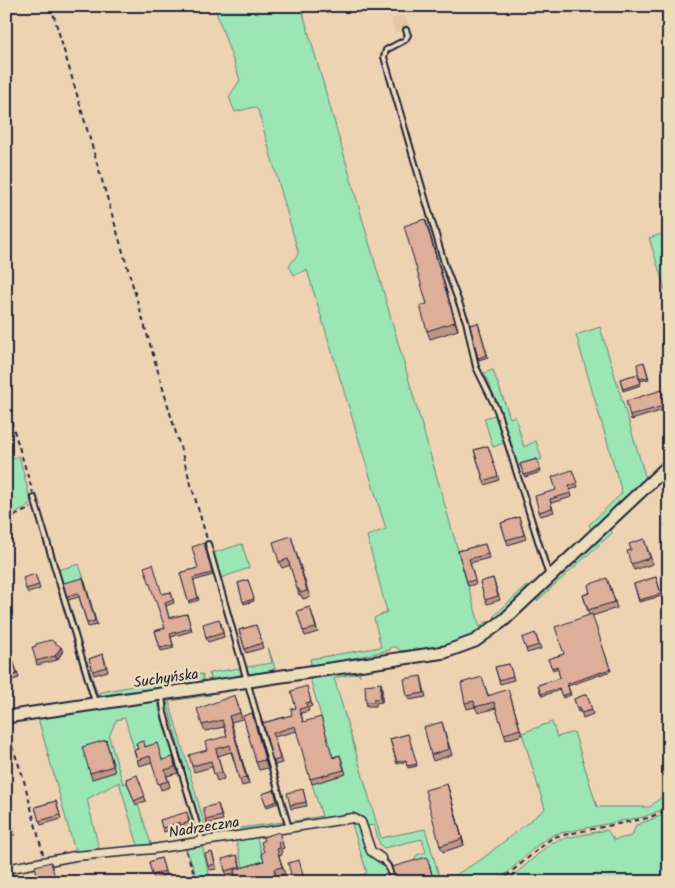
<svg xmlns="http://www.w3.org/2000/svg" width="675" height="888" font-family="Kalam,sans-serif">
	<rect width="100%" height="100%" fill="#eed3b3"/>
	<filter id="ink" filterUnits="userSpaceOnUse"><feTurbulence type="fractalNoise" baseFrequency=".02" numOctaves="2"/><feDisplacementMap in="SourceGraphic" scale="10" xChannelSelector="R" yChannelSelector="G"/><feConvolveMatrix kernelMatrix="1 2 1 2 8 2 1 2 1" color-interpolation-filters="sRGB"/></filter>
	<g filter="url(#ink)">
		<path fill="#e5c5aa" d="M 405,15 L 409,29 L 395,33 L 391,19 Z"/>
		<path fill="#9ce6b5" stroke="#5f8478" d="M 214,6 L 301,6 L 480,627 L 487,621 L 488,624 C 480,644 420,649 401,651 L 396,647 L 391,647 L 390,650 L 317,666 L 311,664 L 310,659 L 381,647 L 374,618 L 387,612 L 367,536 L 386,529 L 307,270 L 294,275 L 289,266 L 298,254 L 298,251 L 258,110 L 254,107 L 235,112 L 229,97 L 240,80 Z
			M 669,232 L 669,288 L 665,289 L 649,238 Z
			M 600,327 L 646,479 L 592,531 L 589,525 L 622,493 L 576,335 Z
			M 493,370 L 510,418 L 515,416 L 524,447 L 536,441 L 542,459 L 518,466 L 500,410 L 484,373 Z
			M 495,415 L 504,443 L 493,447 L 484,418 Z
			M 19,456 L 31,502 L 23,510 L 6,516 L 6,460 Z
			M 610,528 L 612,533 L 537,601 L 537,596 Z
			M 242,544 L 249,568 L 221,578 L 213,553 Z
			M 79,564 L 85,582 L 63,588 L 58,570 Z
			M 526,586 L 526,592 L 499,618 L 495,618 L 494,616 Z
			M 268,647 L 275,668 L 269,672 L 249,674 L 247,667 L 272,663 Z
			M 87,661 L 97,693 L 163,680 L 164,687 L 97,696 L 85,662 Z
			M 240,668 L 242,673 L 239,676 L 212,680 L 209,673 Z
			M 359,670 L 360,676 L 358,673 L 334,678 L 381,838 L 425,829 L 441,882 L 434,882 L 429,863 L 412,864 L 417,855 L 426,852 L 422,839 L 384,848 L 380,845 L 374,825 L 368,826 C 365,816 360,816 351,815 L 292,824 L 290,822 L 322,816 L 312,784 L 334,762 L 310,678 Z
			M 203,674 L 203,682 L 174,685 L 170,679 Z
			M 210,692 L 211,695 L 169,701 L 207,833 L 283,822 L 283,815 L 285,825 L 202,836 L 167,702 L 169,698 Z
			M 157,700 L 176,762 L 164,765 L 136,756 L 125,718 L 116,720 L 109,737 L 123,784 L 127,783 L 136,804 L 138,804 L 151,844 L 138,846 L 119,782 L 87,799 L 99,849 L 78,852 L 73,844 L 38,718 Z
			M 552,722 L 557,737 L 574,732 L 597,807 L 650,807 L 669,790 L 669,807 L 643,817 L 555,834 L 540,843 L 497,882 L 444,882 L 482,859 L 545,809 L 522,733 Z
			M 669,813 L 669,879 L 506,882 L 551,843 L 566,838 L 607,830 L 614,840 L 632,836 L 636,825 Z
			M 351,821 L 358,824 L 370,855 L 386,867 L 390,882 L 338,882 L 367,873 Z
			M 283,831 L 284,833 L 257,838 L 270,882 L 247,882 L 236,841 L 219,844 L 219,841 Z
			M 205,843 L 206,845 L 202,846 L 211,882 L 199,882 L 185,846 Z"/>
		<g fill="none" stroke-linecap="round" stroke-linejoin="round">
			<defs>
				<path id="lane" d="M 406,30 L 408,35 L 405,40 L 386,50 L 384,57 L 445,266 L 466,321 L 476,367 L 497,410 L 549,576
					M 34,498 L 95,702
					M 208,544 L 289,828
					M 162,695 L 164,713 L 202,841
					M 381,858 L 388,866 L 393,882"/>
				<path id="street" d="M 6,869 L 75,856 L 153,849 L 353,818 L 361,822 L 371,851 L 381,858"/>
				<path id="secondary" d="M 6,717 L 445,652 L 475,641 L 504,620 L 669,465"/>
			</defs>
			<use href="#lane" stroke="#22223b" stroke-width="8"/>
			<use href="#street" stroke="#22223b" stroke-width="11"/>
			<use href="#secondary" stroke="#22223b" stroke-width="15"/>
			<path stroke="#22223b" stroke-width="2" stroke-dasharray="5 4" stroke-linecap="butt" d="M 51,6 L 207,539
				M 6,404 L 33,493
				M 6,520 L 31,508
				M 6,729 L 23,777 L 43,854
				M 186,851 L 197,882
				M 499,882 L 553,837 L 648,818 L 669,809"/>
			<use href="#lane" stroke="#eddcb9" stroke-width="4"/>
			<use href="#street" stroke="#eddcb9" stroke-width="8"/>
			<use href="#secondary" stroke="#eddcb9" stroke-width="11"/>
		</g>
		<path fill="#be9684" stroke="#22223b" d="M 425,219 L 458,330 L 430,339 L 427,331 Z
			M 478,323 L 488,357 L 479,360 L 478,358 Z
			M 644,362 L 649,379 L 640,381 L 639,379 Z
			M 638,374 L 641,385 L 623,391 L 620,379 Z
			M 662,390 L 667,409 L 631,420 L 630,416 Z
			M 488,446 L 499,480 L 485,485 L 474,450 Z
			M 537,459 L 541,472 L 525,477 L 520,464 Z
			M 572,470 L 578,487 L 570,490 L 572,497 L 551,503 L 554,512 L 541,516 L 539,512 L 556,490 Z
			M 519,517 L 526,539 L 508,545 L 501,523 Z
			M 291,536 L 310,597 L 303,599 L 301,595 L 299,595 L 290,565 L 282,568 L 279,562 Z
			M 644,539 L 653,564 L 634,570 L 631,564 L 631,550 Z
			M 204,543 L 213,575 L 193,581 L 199,600 L 189,603 L 180,573 L 198,568 Z
			M 485,544 L 489,558 L 470,563 L 476,584 L 468,586 L 458,551 Z
			M 35,574 L 40,589 L 28,593 L 26,589 Z
			M 656,577 L 662,596 L 639,602 L 634,584 Z
			M 493,578 L 500,600 L 487,604 L 480,582 Z
			M 248,580 L 254,601 L 244,604 L 238,583 Z
			M 85,582 L 97,625 L 88,627 L 79,597 L 68,600 L 63,583 Z
			M 610,585 L 617,608 L 592,616 L 611,671 L 568,686 L 571,695 L 563,698 L 560,690 L 542,696 L 538,685 L 560,678 L 558,668 L 553,670 L 548,659 L 564,654 L 589,615 L 583,595 Z
			M 171,592 L 174,603 L 166,606 L 169,618 L 187,614 L 192,631 L 171,637 L 174,648 L 161,651 L 155,631 L 165,628 L 162,594 Z
			M 310,607 L 318,632 L 305,636 L 297,611 Z
			M 221,623 L 224,637 L 208,642 L 206,638 Z
			M 256,625 L 263,648 L 246,653 L 239,630 Z
			M 535,633 L 541,649 L 527,653 L 526,649 Z
			M 63,651 L 57,660 L 37,665 L 36,661 Z
			M 11,654 L 19,678 L 6,682 L 6,656 Z
			M 103,654 L 108,671 L 94,675 L 89,659 Z
			M 509,664 L 514,680 L 500,684 L 495,667 Z
			M 421,676 L 426,697 L 409,700 L 407,696 Z
			M 482,677 L 488,695 L 510,695 L 522,735 L 506,740 L 496,708 L 478,713 L 475,707 L 467,709 L 465,703 Z
			M 382,687 L 382,702 L 376,703 L 376,706 L 367,706 L 366,702 Z
			M 308,691 L 312,706 L 308,708 L 309,711 L 301,713 L 303,722 L 333,757 L 340,755 L 346,774 L 312,784 L 297,731 L 274,737 L 282,763 L 275,765 L 263,723 L 292,715 Z
			M 587,694 L 593,714 L 583,718 L 581,711 L 578,712 L 574,699 Z
			M 237,702 L 242,719 L 231,722 L 249,784 L 242,786 L 231,752 L 218,756 L 224,779 L 217,781 L 212,767 L 194,772 L 192,766 L 207,750 L 227,736 L 224,727 L 205,731 L 202,725 Z
			M 255,721 L 268,768 L 259,770 L 256,762 Z
			M 442,722 L 452,755 L 433,761 L 431,755 Z
			M 408,734 L 417,766 L 408,768 L 406,762 L 397,764 L 390,739 Z
			M 106,740 L 115,772 L 92,779 L 90,773 Z
			M 146,746 L 162,760 L 175,763 L 178,773 L 167,776 L 170,787 L 161,790 L 152,762 L 139,766 L 134,750 Z
			M 137,775 L 146,801 L 136,805 L 126,779 Z
			M 447,784 L 464,845 L 443,852 L 440,846 Z
			M 303,789 L 307,806 L 291,809 L 290,805 Z
			M 274,790 L 278,803 L 267,807 L 262,794 Z
			M 56,801 L 61,819 L 41,825 L 35,807 Z
			M 218,804 L 223,820 L 207,824 L 206,820 Z
			M 6,805 L 15,835 L 8,837 L 6,832 Z
			M 188,816 L 191,826 L 182,829 L 181,826 L 164,832 L 160,820 Z
			M 279,832 L 284,848 L 281,849 L 282,855 L 279,856 L 285,874 L 277,876 L 279,882 L 237,882 L 235,873 L 227,875 L 225,871 L 237,855 L 241,868 L 264,861 L 264,841 Z
			M 212,852 L 217,869 L 210,870 L 208,866 Z
			M 161,858 L 166,875 L 154,879 L 149,862 Z
			M 429,863 L 434,882 L 396,882 L 392,867 Z"/>
		<path fill="#9b7a6c" stroke="#22223b" d="M 425,219 L 428,227 L 458,330 L 455,322 Z
			M 61,647 L 63,651 L 57,660 L 55,656 Z
			M 381,683 L 382,687 L 382,702 L 380,698 Z
			M 252,713 L 255,721 L 268,768 L 265,760 Z
			M 229,716 L 231,722 L 249,784 L 246,777 Z
			M 447,784 L 449,790 L 464,845 L 462,839 Z"/>
		<path fill="#ddae9a" stroke="#22223b" d="M 425,219 L 455,322 L 427,331 L 420,306 L 427,304 L 404,226 Z
			M 669,286 L 669,301 L 664,287 Z
			M 478,323 L 487,355 L 478,358 L 470,325 Z
			M 644,362 L 648,377 L 639,379 L 637,364 Z
			M 638,374 L 641,383 L 623,389 L 620,379 Z
			M 662,390 L 666,405 L 630,416 L 626,401 Z
			M 488,446 L 498,476 L 484,481 L 474,450 Z
			M 537,459 L 540,470 L 524,475 L 520,464 Z
			M 572,470 L 577,483 L 569,486 L 571,493 L 550,499 L 552,508 L 539,512 L 535,496 L 556,490 L 552,477 Z
			M 519,517 L 524,535 L 506,540 L 501,523 Z
			M 669,524 L 669,535 L 665,525 Z
			M 291,536 L 307,591 L 300,593 L 299,589 L 297,589 L 288,559 L 279,562 L 273,542 Z
			M 644,539 L 650,558 L 631,564 L 627,551 L 631,550 L 629,544 Z
			M 204,543 L 212,573 L 193,578 L 198,598 L 188,601 L 180,573 L 198,568 L 192,547 Z
			M 485,544 L 488,554 L 469,559 L 475,580 L 467,582 L 458,551 Z
			M 153,564 L 162,594 L 171,592 L 173,600 L 165,603 L 169,618 L 187,614 L 191,628 L 170,634 L 173,645 L 160,648 L 155,631 L 165,628 L 144,567 Z
			M 35,574 L 39,585 L 26,589 L 23,578 Z
			M 656,577 L 661,594 L 639,600 L 634,584 Z
			M 83,578 L 95,621 L 87,623 L 78,593 L 67,596 L 63,583 Z
			M 493,578 L 498,596 L 485,600 L 480,582 Z
			M 607,578 L 615,602 L 588,610 L 583,595 L 590,593 L 588,585 Z
			M 248,580 L 254,599 L 243,602 L 238,583 Z
			M 310,607 L 316,628 L 303,631 L 297,611 Z
			M 592,614 L 610,669 L 567,684 L 570,693 L 562,696 L 559,688 L 541,694 L 538,685 L 560,678 L 557,666 L 552,668 L 548,659 L 564,654 L 555,627 Z
			M 219,619 L 223,633 L 206,638 L 203,624 Z
			M 256,625 L 262,643 L 245,649 L 239,630 Z
			M 535,633 L 539,645 L 526,649 L 522,638 Z
			M 51,640 L 61,647 L 55,656 L 36,661 L 32,647 L 36,646 L 36,644 Z
			M 11,654 L 17,674 L 6,678 L 6,656 Z
			M 103,654 L 106,667 L 93,671 L 89,659 Z
			M 509,664 L 513,676 L 499,680 L 495,667 Z
			M 421,676 L 424,693 L 407,696 L 404,679 Z
			M 482,677 L 488,696 L 508,689 L 520,729 L 504,734 L 494,702 L 475,707 L 474,701 L 465,703 L 461,683 Z
			M 381,683 L 380,698 L 374,699 L 374,702 L 366,702 L 365,685 Z
			M 307,686 L 311,702 L 306,703 L 307,707 L 299,709 L 303,722 L 321,717 L 333,758 L 340,755 L 344,770 L 310,779 L 295,726 L 273,733 L 280,759 L 273,761 L 263,723 L 292,715 L 291,709 L 296,708 L 291,691 Z
			M 587,694 L 592,710 L 581,713 L 579,707 L 577,708 L 574,699 Z
			M 235,695 L 240,713 L 229,716 L 246,777 L 239,779 L 230,745 L 216,749 L 222,772 L 214,774 L 211,761 L 192,766 L 189,755 L 207,750 L 205,742 L 227,736 L 222,720 L 202,725 L 197,709 Z
			M 252,713 L 265,760 L 256,762 L 243,716 Z
			M 442,722 L 449,749 L 431,755 L 424,727 Z
			M 408,734 L 417,764 L 407,766 L 406,760 L 397,762 L 390,739 Z
			M 106,740 L 113,766 L 90,773 L 82,747 Z
			M 144,741 L 145,747 L 157,743 L 162,760 L 173,757 L 175,767 L 165,770 L 168,781 L 158,784 L 150,756 L 137,760 L 134,750 L 138,749 L 136,743 Z
			M 137,775 L 145,796 L 134,801 L 126,779 Z
			M 447,784 L 462,839 L 440,846 L 425,790 Z
			M 303,789 L 306,802 L 290,805 L 287,793 Z
			M 274,790 L 277,801 L 266,805 L 262,794 Z
			M 56,801 L 60,815 L 39,821 L 35,807 Z
			M 218,804 L 221,816 L 206,820 L 203,808 Z
			M 6,806 L 14,830 L 6,832 Z
			M 187,812 L 189,822 L 181,825 L 180,822 L 162,828 L 160,820 Z
			M 279,832 L 282,841 L 278,842 L 280,848 L 277,849 L 282,867 L 274,869 L 278,882 L 270,882 L 269,880 L 263,882 L 237,882 L 234,870 L 264,861 L 261,853 L 264,852 L 261,842 L 264,841 L 263,837 Z
			M 212,852 L 215,864 L 208,866 L 205,854 Z
			M 237,855 L 240,867 L 225,871 L 222,859 Z
			M 427,857 L 434,882 L 411,882 L 409,877 L 396,881 L 392,867 Z
			M 161,858 L 165,871 L 152,875 L 149,862 Z
			M 299,860 L 305,882 L 293,882 L 288,863 Z
			M 51,862 L 56,882 L 39,882 L 35,866 Z"/>
	</g>
	<g text-anchor="middle" stroke-width="5" stroke-linejoin="round" paint-order="stroke">
		<g font-size="15" fill="#22223b" stroke="#eddcb9">
			<text transform="translate(166 678) rotate(-8)" y="5">Suchyńska</text>
			<text transform="translate(204 827) rotate(-9)" y="5">Nadrzeczna</text>
		</g>
	</g>
	<rect width="675" height="888" fill="none" stroke="#eddcb9" stroke-width="25"/>
	<rect x="12" y="12" width="650" height="863" fill="none" stroke="#22223b" stroke-width="2" filter="url(#ink)"/>
</svg>
